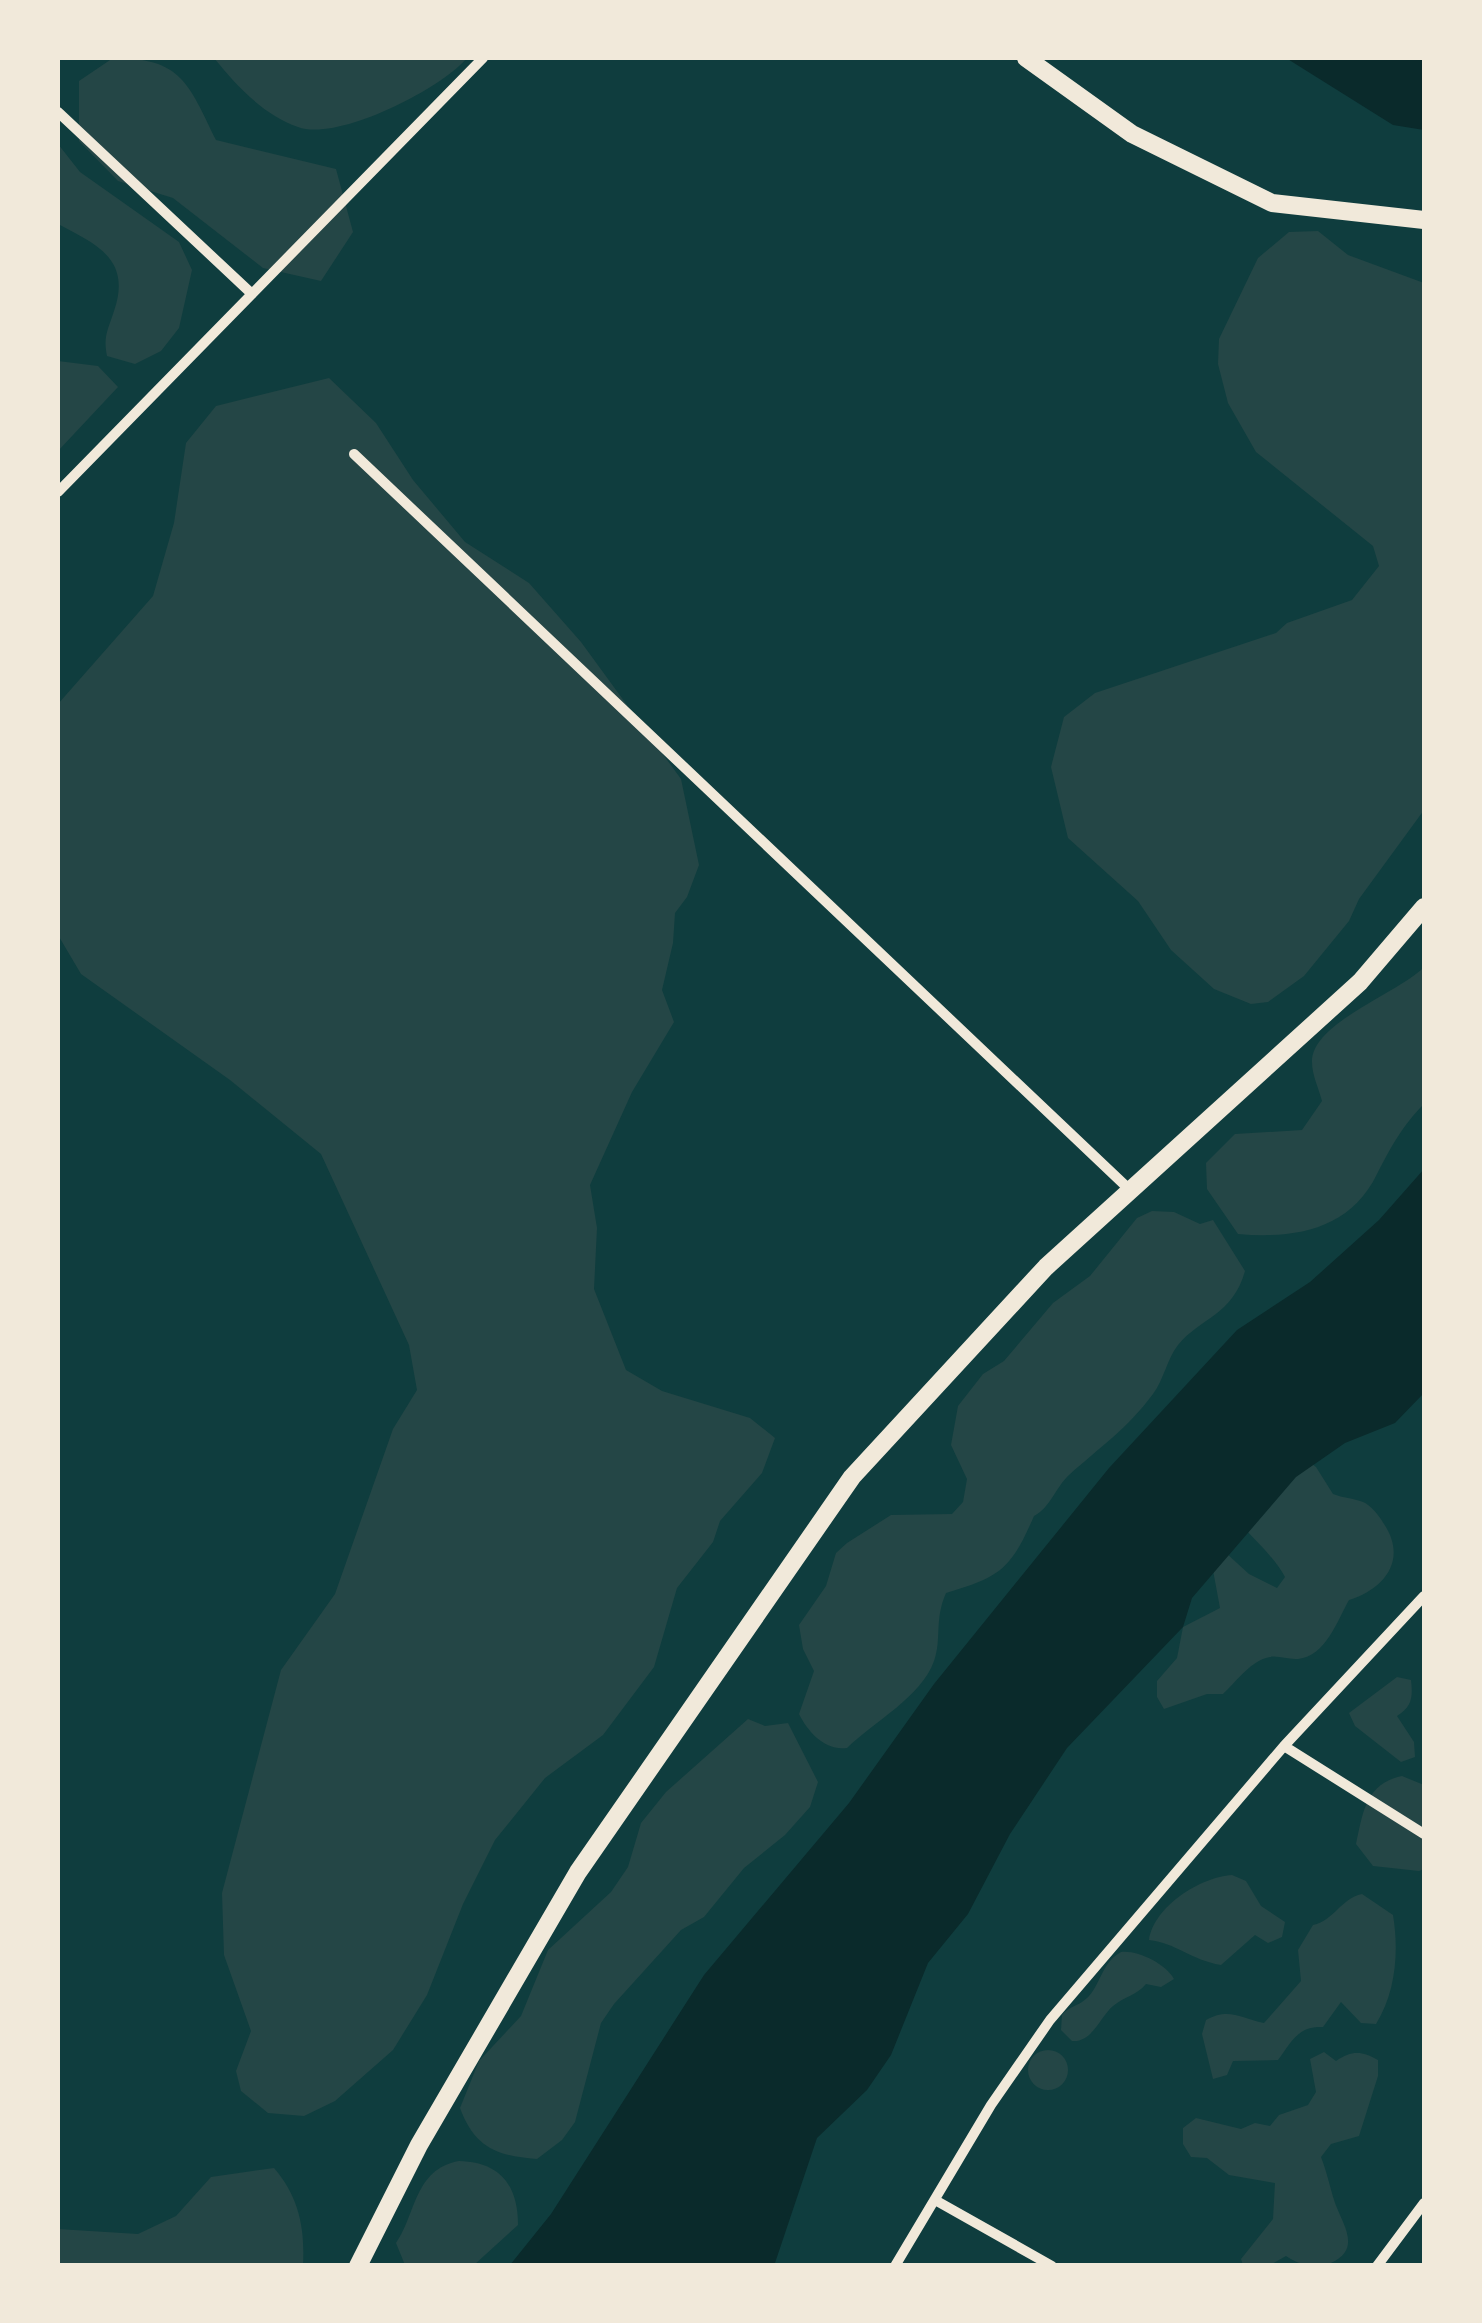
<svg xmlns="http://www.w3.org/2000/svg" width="1482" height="2323" font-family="Raleway,sans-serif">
	<rect width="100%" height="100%" fill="#0f3d3e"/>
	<path fill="#244646" d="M 113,58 C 182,58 188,83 216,140 L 336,169 L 353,232 L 321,281 L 263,268 L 173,198 L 118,181 L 79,141 L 79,81 Z
		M 214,58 L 467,58 C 441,89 337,142 298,127 C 262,114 237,86 214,58 Z
		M 58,144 L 80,172 L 179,242 L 192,270 L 179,328 L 161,351 L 135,364 L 107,356 C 103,336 108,330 114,311 C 132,259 96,244 58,224 Z
		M 1318,231 L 1348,255 L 1424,283 L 1424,810 L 1359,899 L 1349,921 L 1304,976 L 1268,1002 L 1251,1004 L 1214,989 L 1171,950 L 1138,901 L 1068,838 L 1051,767 L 1064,717 L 1095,693 L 1276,633 L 1287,623 L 1352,600 L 1379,566 L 1373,546 L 1256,452 L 1228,403 L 1218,364 L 1219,339 L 1258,258 L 1289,232 Z
		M 58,361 L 98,366 L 118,387 L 58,451 Z
		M 329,378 L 376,423 L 413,480 L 465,542 L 529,583 L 581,642 L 681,779 L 699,865 L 687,897 L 675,913 L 673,943 L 662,990 L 674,1022 L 632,1092 L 590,1185 L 597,1228 L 594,1289 L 626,1370 L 662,1391 L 750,1418 L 775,1438 L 762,1473 L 720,1521 L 713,1542 L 677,1588 L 654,1667 L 603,1735 L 545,1778 L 495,1840 L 463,1904 L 427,1995 L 393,2050 L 335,2101 L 304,2116 L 268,2113 L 241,2091 L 236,2071 L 251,2031 L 224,1955 L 222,1893 L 281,1670 L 335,1594 L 393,1429 L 417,1390 L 409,1345 L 321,1154 L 230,1080 L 81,974 L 58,935 L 58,704 L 153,596 L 174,523 L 186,443 L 216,406 Z
		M 1424,967 L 1424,1104 C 1402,1126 1391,1147 1377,1174 C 1350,1230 1294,1239 1238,1234 L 1207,1189 L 1206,1163 L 1235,1134 L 1302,1130 L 1322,1101 C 1319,1089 1312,1075 1312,1062 C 1311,1023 1399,993 1424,967 Z
		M 1152,1211 L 1174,1212 L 1200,1224 L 1213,1220 L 1245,1271 C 1233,1315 1200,1318 1178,1345 C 1167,1359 1164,1379 1153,1394 C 1127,1429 1100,1447 1069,1475 C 1055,1488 1051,1507 1034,1516 C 1011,1569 1001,1577 946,1593 C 934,1620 942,1639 934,1661 C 922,1696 874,1722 847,1748 C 825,1751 808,1732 799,1714 L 814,1671 L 803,1649 L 799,1625 L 826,1586 L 836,1553 L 847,1543 L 891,1515 L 952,1514 L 963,1502 L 967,1479 L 951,1445 L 958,1406 L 983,1374 L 1004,1361 L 1053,1303 L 1090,1276 L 1137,1218 Z
		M 1291,1448 L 1316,1467 L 1333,1494 C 1343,1498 1353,1498 1363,1502 C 1371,1505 1380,1517 1384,1524 C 1408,1560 1384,1589 1349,1600 C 1337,1621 1326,1656 1298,1659 C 1287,1660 1276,1654 1266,1658 C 1249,1663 1235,1683 1223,1694 L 1207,1694 L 1164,1709 L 1157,1697 L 1157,1681 L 1177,1658 L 1183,1627 L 1220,1608 L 1210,1554 L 1226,1553 L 1249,1574 L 1277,1588 L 1285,1577 C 1274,1555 1240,1526 1223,1506 Z
		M 1397,1677 L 1411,1680 C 1413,1697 1412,1707 1397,1716 L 1414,1742 L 1415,1757 L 1401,1762 L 1355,1726 L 1349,1713 Z
		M 748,1719 L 765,1726 L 788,1723 L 818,1782 L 810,1807 L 785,1835 L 744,1868 L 704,1917 L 681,1930 L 614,2004 L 601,2023 L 575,2122 L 562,2140 L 537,2159 C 497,2156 475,2148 460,2108 L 479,2061 L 521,2016 L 548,1950 L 611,1892 L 628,1867 L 641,1823 L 666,1792 Z
		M 1402,1776 L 1424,1785 L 1424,1869 L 1419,1871 L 1373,1866 L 1356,1844 C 1363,1813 1365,1784 1402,1776 Z
		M 1232,1875 L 1246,1881 L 1261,1906 L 1285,1922 L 1282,1937 L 1268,1943 L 1255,1935 L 1221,1965 C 1191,1960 1176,1943 1149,1940 C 1154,1906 1201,1877 1232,1875 Z
		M 1362,1894 L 1393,1915 C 1399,1951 1396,1992 1376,2024 L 1361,2023 L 1341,2002 L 1323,2027 C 1298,2026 1292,2041 1278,2060 L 1233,2061 L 1227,2075 L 1213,2079 L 1202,2034 L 1206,2020 C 1229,2007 1240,2018 1264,2023 L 1301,1981 L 1298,1950 L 1313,1925 C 1335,1920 1340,1899 1362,1894 Z
		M 1121,1952 C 1138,1950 1166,1964 1174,1979 L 1161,1987 L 1146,1984 C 1136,1996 1125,1996 1113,2006 C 1100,2017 1092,2043 1072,2041 L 1061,2030 L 1062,2015 C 1069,2007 1074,2007 1082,2002 C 1101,1990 1099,1964 1121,1952 Z
		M1028 2070a20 20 0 1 1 40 0a20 20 0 1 1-40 0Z
		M 1324,2052 L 1336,2061 C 1352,2050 1362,2051 1378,2060 L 1378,2076 L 1359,2136 L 1331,2144 L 1321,2157 C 1327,2172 1330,2188 1335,2203 C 1343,2225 1362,2249 1331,2263 C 1315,2270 1300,2265 1286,2256 L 1270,2265 L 1243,2265 L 1241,2259 L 1273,2219 L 1275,2183 L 1229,2175 L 1207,2158 L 1191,2157 L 1183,2144 L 1183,2128 L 1196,2118 L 1241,2129 L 1255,2123 L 1270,2126 L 1279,2115 L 1308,2105 L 1316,2092 L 1310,2059 Z
		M 459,2161 C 500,2162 518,2185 518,2225 L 474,2265 L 405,2265 L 396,2243 C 416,2215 414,2169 459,2161 Z
		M 274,2168 C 299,2197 305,2228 303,2265 L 58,2265 L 58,2229 L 138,2234 L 176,2216 L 211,2177 Z"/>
	<path fill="#0a2a2b" d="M 1286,58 L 1424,58 L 1424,130 L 1393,125 Z
		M 1424,1169 L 1424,1393 L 1395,1423 L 1345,1443 L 1296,1477 L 1192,1598 L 1183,1627 L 1067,1748 L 1010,1834 L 968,1914 L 928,1963 L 891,2055 L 867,2090 L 817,2138 L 775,2263 L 510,2265 L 551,2214 L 704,1975 L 849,1803 L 934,1684 L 1109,1468 L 1237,1330 L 1310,1282 L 1379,1220 Z"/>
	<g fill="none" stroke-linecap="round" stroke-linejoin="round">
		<path stroke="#f1e9da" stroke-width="10" d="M 58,112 L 252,294
			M 354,454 L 1131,1191
			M 58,492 L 483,58
			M 1284,1746 L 1424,1834
			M 935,2200 L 1052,2266
			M 895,2266 L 991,2105 L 1050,2020 L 1284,1746 L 1424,1596
			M 1377,2266 L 1424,2203"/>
		<path stroke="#f1e9da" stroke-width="18" d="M 1026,58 L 1132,134 L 1272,203 L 1424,220
			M 358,2266 L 419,2145 L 578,1872 L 852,1477 L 1046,1267 L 1360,982 L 1424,907"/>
	</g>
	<rect width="1482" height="2323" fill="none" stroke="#f1e9da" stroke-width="120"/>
</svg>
